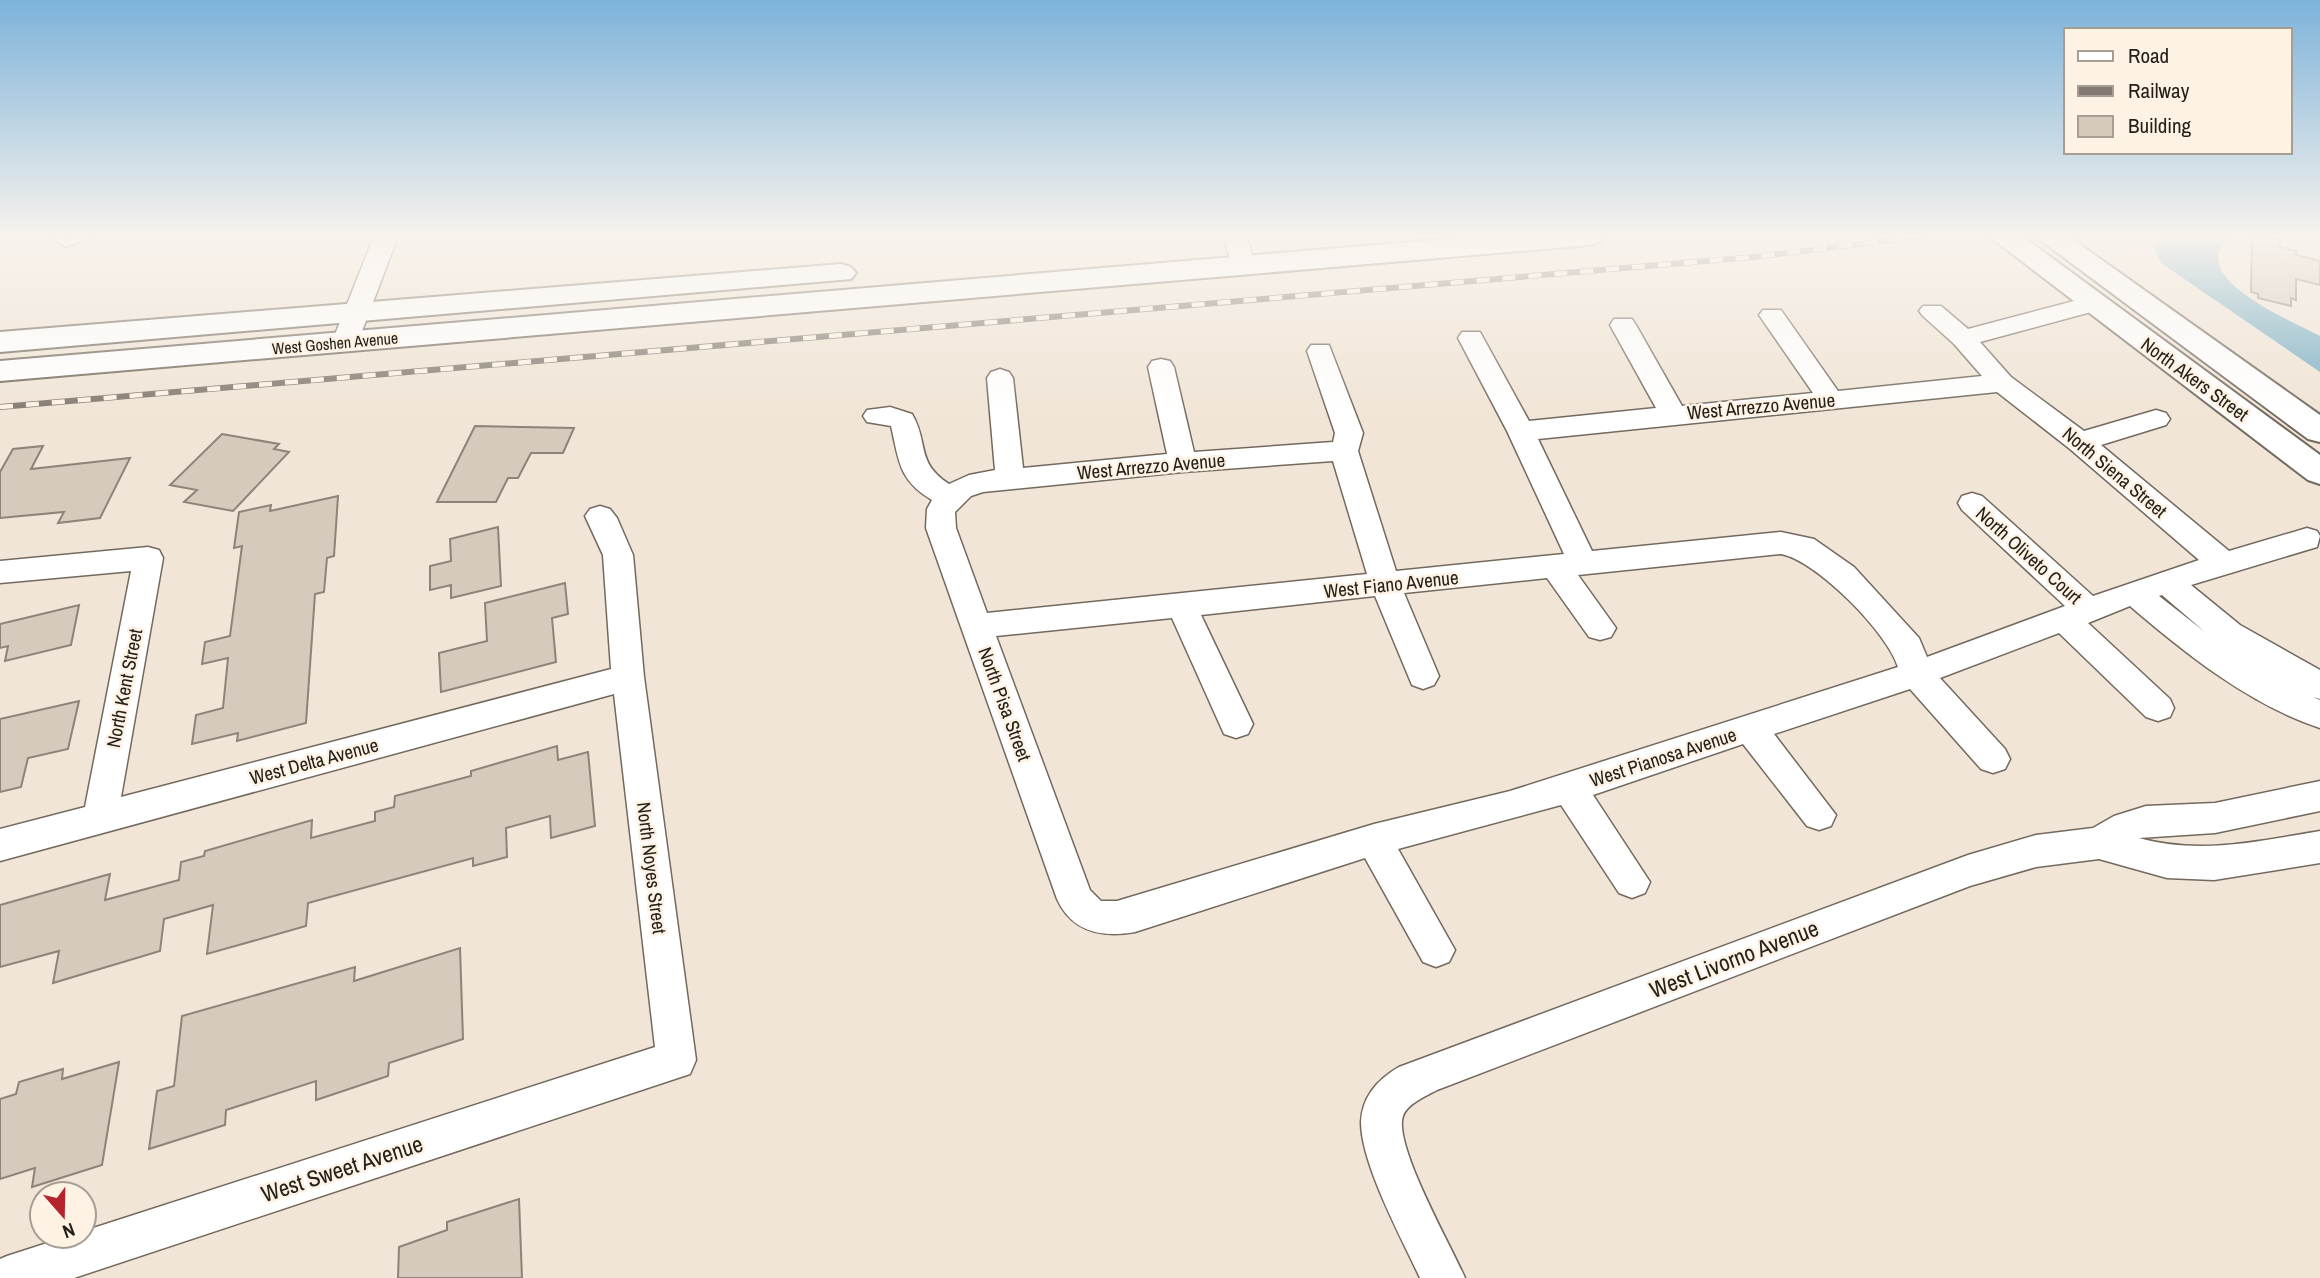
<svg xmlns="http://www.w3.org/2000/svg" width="2320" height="1278" font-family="'Archivo Narrow',sans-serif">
	<rect width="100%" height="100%" fill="#f0e5d6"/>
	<path fill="#7db1c6" d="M 2167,236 L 2232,236 C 2179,275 2292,321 2320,336 L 2320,372 L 2161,263 L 2153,246 Z"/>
	<path fill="#d5cabc" stroke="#8e8376" stroke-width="2" d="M 2252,236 L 2280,240 L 2280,247 L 2296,251 L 2296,255 L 2320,261 L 2320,285 L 2296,279 L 2296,300 L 2291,298 L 2291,306 L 2258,298 L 2258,294 L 2251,292 Z
		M 475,426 L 574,428 L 563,453 L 531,453 L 518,478 L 508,478 L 496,502 L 437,502 Z
		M 222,434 L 279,444 L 274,449 L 289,452 L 233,511 L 184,502 L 197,490 L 170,485 Z
		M 43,446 L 31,469 L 130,458 L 100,518 L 58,523 L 64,512 L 0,518 L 0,472 L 13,449 Z
		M 338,496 L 334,556 L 327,558 L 324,592 L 315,594 L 306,723 L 237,741 L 238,733 L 192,744 L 196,715 L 223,708 L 228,658 L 202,664 L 205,642 L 230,636 L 242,546 L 234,548 L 239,512 L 271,505 L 270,511 Z
		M 498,527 L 501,586 L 451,598 L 451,585 L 430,590 L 430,566 L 451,561 L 450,539 Z
		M 565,583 L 568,614 L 552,618 L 556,662 L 441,692 L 439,653 L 487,641 L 485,603 Z
		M 79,605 L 71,645 L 5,661 L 8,646 L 0,648 L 0,624 Z
		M 79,701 L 68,749 L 28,758 L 21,787 L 0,792 L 0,719 Z
		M 557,746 L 558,760 L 588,752 L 595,826 L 551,838 L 550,816 L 506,828 L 507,857 L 473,866 L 473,858 L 308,903 L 306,926 L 207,954 L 213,905 L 164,919 L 160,951 L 53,983 L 59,951 L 0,967 L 0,905 L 110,874 L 105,900 L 179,880 L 181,862 L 204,856 L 205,851 L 312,820 L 311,838 L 375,821 L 375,812 L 394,807 L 395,796 L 471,776 L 471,771 Z
		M 460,948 L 463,1039 L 389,1063 L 388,1076 L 316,1100 L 316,1081 L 226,1110 L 225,1125 L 149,1149 L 157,1091 L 174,1086 L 182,1016 L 355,967 L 354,981 Z
		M 119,1062 L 102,1165 L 32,1187 L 35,1168 L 0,1179 L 0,1099 L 16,1094 L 19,1082 L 63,1069 L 62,1079 Z
		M 519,1199 L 522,1278 L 398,1278 L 399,1247 L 447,1230 L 447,1222 Z"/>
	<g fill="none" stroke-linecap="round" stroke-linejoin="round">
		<defs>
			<path id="service" d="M 50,236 L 68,239 L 95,236 L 66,247 Z"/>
			<path id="minor" d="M 374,236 L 398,236 L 358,342 L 354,348 L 336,348 L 332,342 Z
				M 1223,236 L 1247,236 L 1255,266 L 1252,271 L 1234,271 Z
				M 2093,296 L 2102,299 L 2105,304 L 2102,309 L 1980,342 L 2011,377 L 2084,431 L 2156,410 L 2166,413 L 2170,419 L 2166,425 L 2101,445 L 2229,551 L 2307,528 L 2317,531 L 2320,536 L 2317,547 L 2191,585 L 2240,625 L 2320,670 L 2320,699 L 2313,697 L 2320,700 L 2320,728 C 2250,705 2186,654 2130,606 L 2088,623 L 2170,699 L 2174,708 L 2170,717 L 2158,721 L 2146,717 L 2059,633 L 1940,678 L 2005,749 L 2010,759 L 2005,769 L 1993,773 L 1981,769 L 1910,689 L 1774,734 L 1836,815 L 1831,826 L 1819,830 L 1807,826 L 1743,744 L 1593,795 L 1650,882 L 1645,893 L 1632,898 L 1619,893 L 1561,805 L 1398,849 L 1455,950 L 1449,962 L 1436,967 L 1423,962 L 1365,858 L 1135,932 C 1101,938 1072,932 1057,899 L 926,528 L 927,509 L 932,500 C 898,480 899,460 891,426 L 867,422 L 863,416 L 867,410 L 890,407 L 912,414 C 929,442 915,462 949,484 L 969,475 L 995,470 L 987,378 L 991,372 L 1000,369 L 1009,372 L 1013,378 L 1023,468 L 1167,454 L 1148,367 L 1152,361 L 1161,359 L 1170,361 L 1174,367 L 1194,452 L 1333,442 L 1335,433 L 1307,351 L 1311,345 L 1329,345 L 1363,433 L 1358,451 L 1396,571 L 1564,554 L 1507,431 L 1458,338 L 1462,332 L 1480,332 L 1529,421 L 1656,408 L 1610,325 L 1614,319 L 1632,319 L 1636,325 L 1682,406 L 1813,393 L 1759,315 L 1763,310 L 1781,310 L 1838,391 L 1982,376 L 1954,344 L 1923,316 L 1919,311 L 1923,306 L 1941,306 L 1968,329 ZM 1997,392 L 2070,449 L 2199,560 L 2093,596 L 1982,496 L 1972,493 L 1962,496 L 1958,503 L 1962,510 L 2065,606 L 1927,657 L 1919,638 L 1854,567 L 1814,539 L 1781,532 L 1592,551 L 1538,439 ZM 1333,461 L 1367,574 L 987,613 L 956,528 L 955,512 L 971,496 L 983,492 L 1183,472 ZM 1781,554 C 1816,560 1888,633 1898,667 L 1510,791 L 1374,824 L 1117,901 L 1101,901 L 1090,890 L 996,636 L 1172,618 L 1224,734 L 1236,738 L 1248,734 L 1253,724 L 1201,615 L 1375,596 L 1412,685 L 1423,689 L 1434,685 L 1439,676 L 1404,593 L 1547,578 L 1589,637 L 1600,640 L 1611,637 L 1616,628 L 1578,575 ZM 2162,595 L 2205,632 L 2159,596 Z
				M 600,506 L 610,509 L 617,518 L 633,555 L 644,677 L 696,1060 L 690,1074 L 74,1278 L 0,1278 L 0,1259 L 7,1256 L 69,1236 L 84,1236 L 84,1231 L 655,1047 L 614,694 L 0,861 L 0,829 L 85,807 L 131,571 L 0,583 L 0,561 L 148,547 L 159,550 L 163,558 L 121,797 L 611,669 L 603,555 L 585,516 L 590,509 Z
				M 2320,781 L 2320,811 L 2215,833 L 2139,838 C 2200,855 2259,841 2320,831 L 2320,863 L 2214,880 L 2167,878 L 2099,859 L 2036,867 L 1970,886 L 1437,1090 C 1426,1096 1407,1104 1403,1116 C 1393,1145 1452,1247 1465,1278 L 1420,1278 C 1402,1239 1361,1164 1361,1122 C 1362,1097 1378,1079 1399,1067 L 1968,855 L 2036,835 L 2093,828 L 2114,816 L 2146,806 L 2215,803 Z"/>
			<path id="secondary" d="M 1482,236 L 1604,236 L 1600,242 L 1590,245 L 0,381 L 0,361 Z
				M 1989,236 L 2022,236 L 2320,455 L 2320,484 L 2308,480 Z
				M 2035,236 L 2068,236 L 2320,415 L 2320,442 L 2308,439 Z
				M 841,264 L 851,267 L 856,273 L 851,279 L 0,352 L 0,332 Z"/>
		</defs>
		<use href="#service" stroke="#73695d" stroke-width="3"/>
		<use href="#minor" stroke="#73695d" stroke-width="3"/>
		<use href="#secondary" stroke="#73695d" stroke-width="4"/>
		<use href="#service" fill="#fff" fill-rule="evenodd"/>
		<use href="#minor" fill="#fff" fill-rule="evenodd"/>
		<use href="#secondary" fill="#fff" fill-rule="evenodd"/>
		<defs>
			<path id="rail" d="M 0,407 L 1753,257 L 1926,236"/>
		</defs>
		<use href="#rail" stroke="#837b71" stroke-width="6"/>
		<use href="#rail" stroke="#fef2e4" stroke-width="4.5" stroke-dasharray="13" stroke-linecap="butt"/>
	</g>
	<linearGradient id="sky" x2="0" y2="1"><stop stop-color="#7db3da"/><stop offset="0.57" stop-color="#f8f3ed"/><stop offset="1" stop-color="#f8f3ed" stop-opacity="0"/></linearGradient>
	<rect width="2320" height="415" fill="url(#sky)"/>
	<g text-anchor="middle" stroke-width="5" stroke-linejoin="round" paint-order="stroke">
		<g font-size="16" fill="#24201a" stroke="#fef2e4">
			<text transform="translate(335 343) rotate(-5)" y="6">West Goshen Avenue</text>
		</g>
		<g font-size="19" fill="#24201a" stroke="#fef2e4">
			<text transform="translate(2195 379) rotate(36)" y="7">North Akers Street</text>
			<text transform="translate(1761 406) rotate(-5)" y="7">West Arrezzo Avenue</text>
			<text transform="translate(1151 466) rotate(-5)" y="7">West Arrezzo Avenue</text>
			<text transform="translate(2115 472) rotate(40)" y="7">North Siena Street</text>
			<text transform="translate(2029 555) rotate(42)" y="7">North Oliveto Court</text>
			<text transform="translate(1391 584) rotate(-6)" y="7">West Fiano Avenue</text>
			<text transform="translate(124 688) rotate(-79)" y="7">North Kent Street</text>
			<text transform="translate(1005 704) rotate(70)" y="7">North Pisa Street</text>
			<text transform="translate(1663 757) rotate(-18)" y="7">West Pianosa Avenue</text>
			<text transform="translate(314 761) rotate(-15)" y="7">West Delta Avenue</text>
			<text transform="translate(652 868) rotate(83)" y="7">North Noyes Street</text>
		</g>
		<g font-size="23" fill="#24201a" stroke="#fef2e4">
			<text transform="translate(1734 959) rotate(-21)" y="8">West Livorno Avenue</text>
			<text transform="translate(342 1169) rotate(-18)" y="8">West Sweet Avenue</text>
		</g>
	</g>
	<rect x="2064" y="28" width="228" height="126" fill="#fef2e4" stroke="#a79e93" stroke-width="2"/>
	<rect x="2078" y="51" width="35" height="10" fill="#ffffff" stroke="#a79e93" stroke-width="2"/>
	<text x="2128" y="63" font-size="21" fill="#24201a">Road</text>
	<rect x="2078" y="86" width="35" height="10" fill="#837b71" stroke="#a79e93" stroke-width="2"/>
	<text x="2128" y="98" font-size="21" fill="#24201a">Railway</text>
	<rect x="2078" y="116" width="35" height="21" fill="#d5cabc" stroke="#a79e93" stroke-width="2"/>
	<text x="2128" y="133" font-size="21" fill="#24201a">Building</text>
	<g transform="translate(63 1215) rotate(160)"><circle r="33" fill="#fef2e4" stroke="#a79e93" stroke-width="2"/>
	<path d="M0-5L12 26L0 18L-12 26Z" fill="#b5242c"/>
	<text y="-10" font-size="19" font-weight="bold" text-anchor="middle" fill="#24201a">N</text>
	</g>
</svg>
